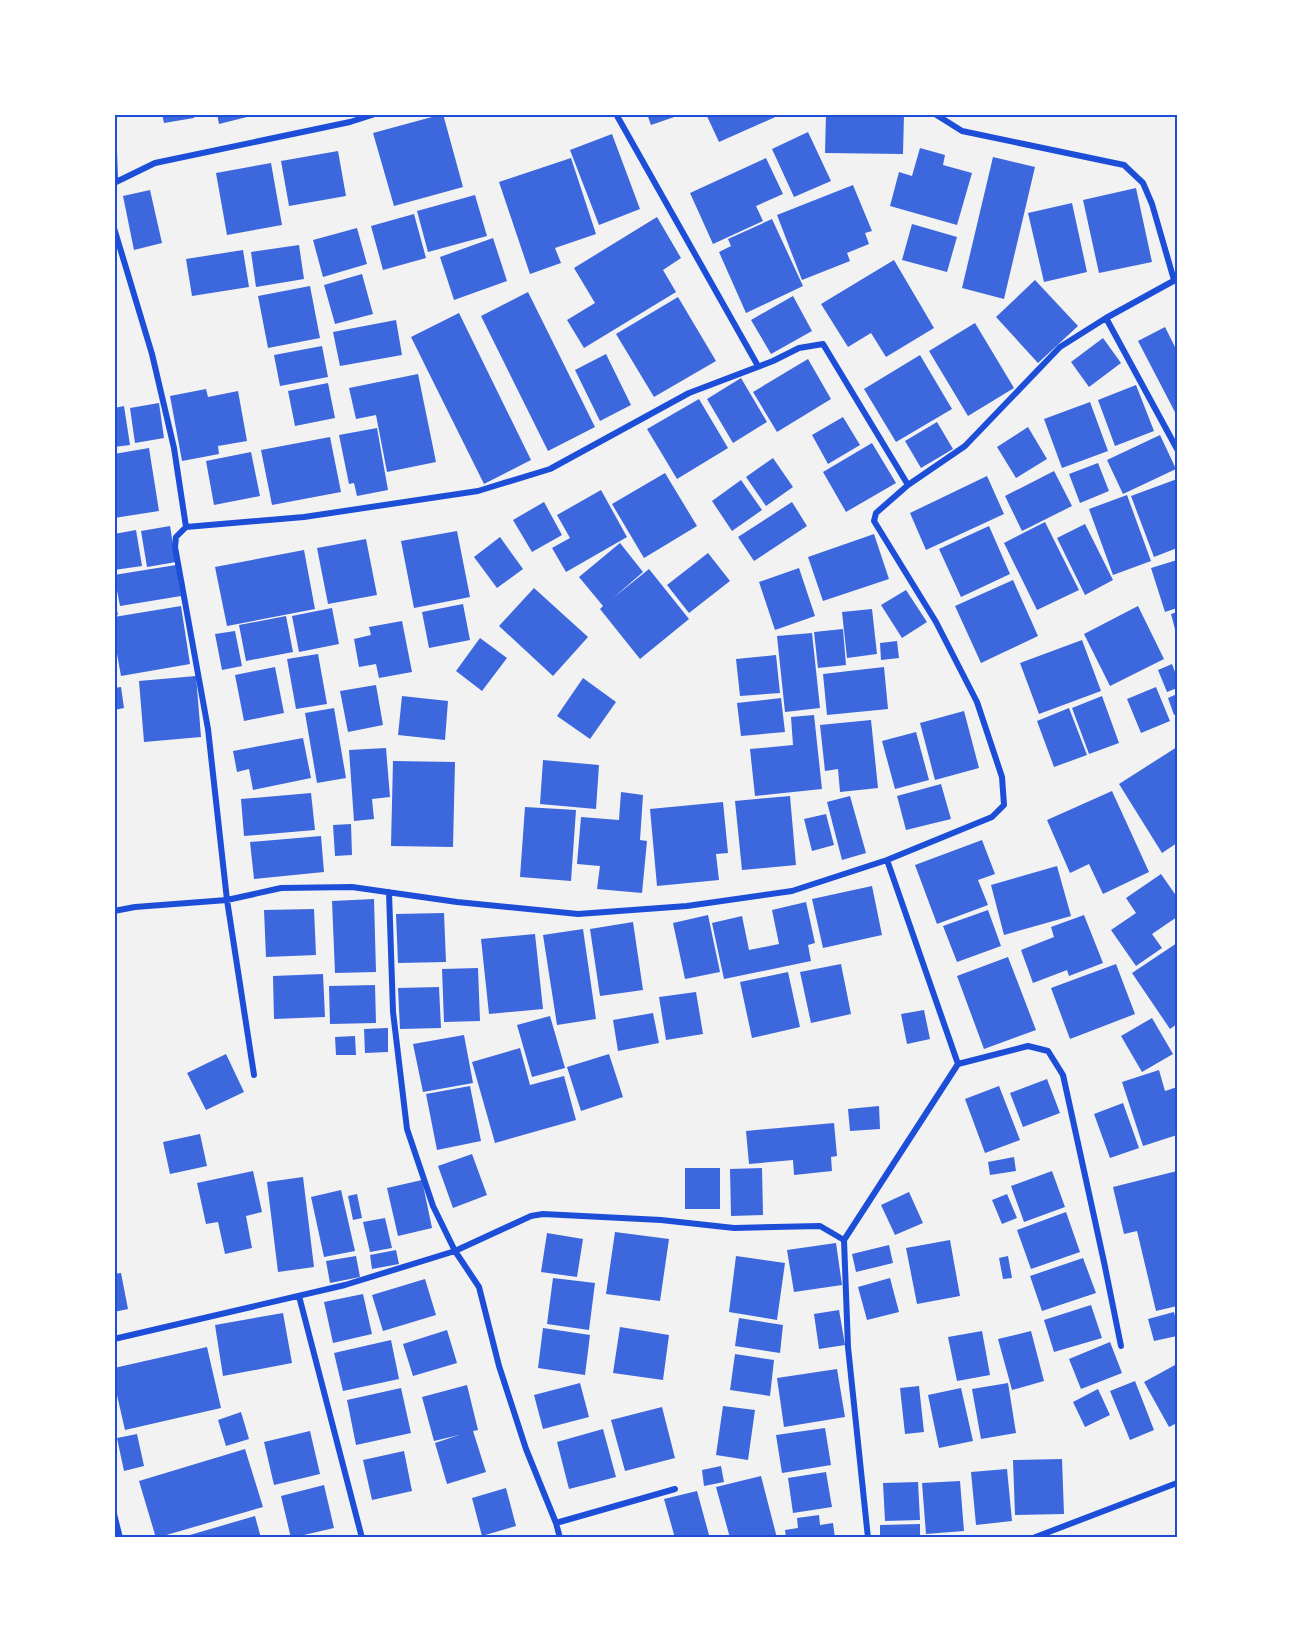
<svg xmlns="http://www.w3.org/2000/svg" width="1291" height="1652" font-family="Georgia,serif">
	<rect width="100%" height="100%" fill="#f2f2f2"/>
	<path fill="#3d67dc" d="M 162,114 L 194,114 L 194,118 L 164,123 Z
		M 217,114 L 246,114 L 247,117 L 219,124 Z
		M 443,114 L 463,187 L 394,206 L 373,133 Z
		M 647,114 L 683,114 L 651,125 Z
		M 706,114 L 782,114 L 719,142 Z
		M 826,114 L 904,114 L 903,154 L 825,153 Z
		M 808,132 L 831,181 L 794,197 L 772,149 Z
		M 612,134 L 640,209 L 599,225 L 570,150 Z
		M 920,148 L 945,155 L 943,165 L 972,173 L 957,225 L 890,206 L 899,172 L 912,176 Z
		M 338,151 L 346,196 L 289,206 L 281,161 Z
		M 993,157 L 1035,167 L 1004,299 L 962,288 Z
		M 571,158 L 596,234 L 555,248 L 561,263 L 530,274 L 499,182 Z
		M 766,158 L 783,194 L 756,206 L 763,221 L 713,244 L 690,193 Z
		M 271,163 L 282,225 L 227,235 L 216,173 Z
		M 853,185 L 872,231 L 865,233 L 869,244 L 847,253 L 850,261 L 802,280 L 777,215 Z
		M 1136,188 L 1152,262 L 1099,273 L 1083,200 Z
		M 150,190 L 162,243 L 134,250 L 123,196 Z
		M 475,195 L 487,236 L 428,252 L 417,211 Z
		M 1072,203 L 1087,272 L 1044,282 L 1028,213 Z
		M 414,214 L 426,258 L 383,270 L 371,226 Z
		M 657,217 L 681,258 L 663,270 L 676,292 L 584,348 L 567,320 L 595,303 L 574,268 Z
		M 772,219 L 803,286 L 746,313 L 719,252 L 731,246 L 728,239 Z
		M 912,224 L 957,237 L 947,272 L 902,260 Z
		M 357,228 L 367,264 L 323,277 L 313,240 Z
		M 493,238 L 507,281 L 454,300 L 440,257 Z
		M 299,245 L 304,279 L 256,287 L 251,252 Z
		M 243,250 L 249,287 L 192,296 L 186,259 Z
		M 894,260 L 934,328 L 886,357 L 871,333 L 848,347 L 821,304 Z
		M 362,274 L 373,314 L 335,324 L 324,285 Z
		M 1035,280 L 1078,326 L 1038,363 L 996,317 Z
		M 310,286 L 320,338 L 268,348 L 258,296 Z
		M 528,292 L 595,427 L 548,451 L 481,316 Z
		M 793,296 L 812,331 L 771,354 L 751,320 Z
		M 678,297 L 716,361 L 654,397 L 616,334 Z
		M 459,313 L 531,460 L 484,484 L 411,337 Z
		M 396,320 L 402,355 L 340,366 L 333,332 Z
		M 975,323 L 1014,388 L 968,416 L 929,351 Z
		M 1165,327 L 1177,351 L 1177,416 L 1138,341 Z
		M 1103,338 L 1121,363 L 1089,387 L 1071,362 Z
		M 322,346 L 328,377 L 280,386 L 274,355 Z
		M 606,354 L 631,405 L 600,421 L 575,370 Z
		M 920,355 L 952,409 L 896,442 L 864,389 Z
		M 808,359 L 831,399 L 777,432 L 753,392 Z
		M 418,374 L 436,462 L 387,472 L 376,415 L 356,419 L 349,388 Z
		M 741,378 L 767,422 L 733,443 L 707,399 Z
		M 328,383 L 335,418 L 295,426 L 288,391 Z
		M 1136,385 L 1154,431 L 1115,446 L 1098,400 Z
		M 206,389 L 208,397 L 238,391 L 247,441 L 218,446 L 219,454 L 182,461 L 170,396 Z
		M 699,399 L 728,448 L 677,479 L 647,429 Z
		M 1090,402 L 1108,451 L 1062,468 L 1044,419 Z
		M 159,403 L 164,438 L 135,443 L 130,408 Z
		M 124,406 L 130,445 L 114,447 L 114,408 Z
		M 843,417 L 860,445 L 828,464 L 812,435 Z
		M 937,422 L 953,449 L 921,468 L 905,441 Z
		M 1028,427 L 1047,459 L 1016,478 L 997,447 Z
		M 377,428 L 388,490 L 357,496 L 354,483 L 349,484 L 339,435 Z
		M 1160,435 L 1176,469 L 1123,494 L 1107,460 Z
		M 330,437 L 341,492 L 272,505 L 261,450 Z
		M 872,443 L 896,483 L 846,512 L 823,472 Z
		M 149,448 L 159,511 L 114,518 L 114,454 Z
		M 251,452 L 260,496 L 214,505 L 206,461 Z
		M 773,458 L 793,487 L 766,506 L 746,477 Z
		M 1098,463 L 1109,491 L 1080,503 L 1069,474 Z
		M 1054,471 L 1072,506 L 1022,531 L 1005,496 Z
		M 665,473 L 697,526 L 644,558 L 612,504 Z
		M 987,476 L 1004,514 L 926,550 L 910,513 Z
		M 1177,479 L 1177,548 L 1154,557 L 1131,496 Z
		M 741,480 L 762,510 L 732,531 L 712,501 Z
		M 601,490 L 627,537 L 566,572 L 552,548 L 570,538 L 557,515 Z
		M 1127,495 L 1151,561 L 1113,575 L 1089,509 Z
		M 544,502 L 562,535 L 532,552 L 513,520 Z
		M 792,502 L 807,526 L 754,561 L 738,537 Z
		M 1045,522 L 1079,590 L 1037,610 L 1004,543 Z
		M 1085,524 L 1113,580 L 1085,595 L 1057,538 Z
		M 170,526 L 176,562 L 147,567 L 141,531 Z
		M 989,526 L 1010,574 L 961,597 L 939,549 Z
		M 136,530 L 142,566 L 114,570 L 114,534 Z
		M 457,531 L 470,597 L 414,608 L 401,541 Z
		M 874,534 L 889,579 L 823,601 L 808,557 Z
		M 500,537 L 523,569 L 497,588 L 474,557 Z
		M 366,539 L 377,595 L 328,604 L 317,548 Z
		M 620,543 L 643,572 L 613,598 L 649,569 L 689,619 L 640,659 L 600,609 L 603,606 L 579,577 Z
		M 304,550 L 315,609 L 227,626 L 215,567 Z
		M 708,553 L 730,581 L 689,613 L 667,585 Z
		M 1177,560 L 1177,608 L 1165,612 L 1151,568 Z
		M 176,565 L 181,596 L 120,606 L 114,575 Z
		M 799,568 L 815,616 L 775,630 L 759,582 Z
		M 1013,580 L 1038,636 L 981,663 L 955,606 Z
		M 534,588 L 588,637 L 553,676 L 499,626 Z
		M 906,590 L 927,622 L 902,638 L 881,605 Z
		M 114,595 L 118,615 L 114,615 Z
		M 463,604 L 470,640 L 429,648 L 422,612 Z
		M 181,606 L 190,664 L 121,676 L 114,637 L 114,617 Z
		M 1138,606 L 1164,659 L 1110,686 L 1084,634 Z
		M 332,608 L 339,644 L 299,652 L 292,616 Z
		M 872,609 L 877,654 L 847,658 L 842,612 Z
		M 1177,612 L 1177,633 L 1176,633 L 1171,614 Z
		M 286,616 L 293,652 L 246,661 L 239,625 Z
		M 402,621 L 412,672 L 379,678 L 376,664 L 359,667 L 354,639 L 371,635 L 369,627 Z
		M 843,629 L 846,665 L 818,668 L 814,632 Z
		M 235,631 L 242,666 L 222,670 L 215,634 Z
		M 812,633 L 820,708 L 785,712 L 777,636 Z
		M 480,638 L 507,658 L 482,691 L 456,671 Z
		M 1082,640 L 1101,691 L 1039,714 L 1020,663 Z
		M 897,641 L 899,658 L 881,660 L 880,643 Z
		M 318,654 L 327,704 L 296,709 L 287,659 Z
		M 776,655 L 780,693 L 740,696 L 736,659 Z
		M 1172,664 L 1177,677 L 1177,688 L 1167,692 L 1158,670 Z
		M 275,667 L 284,713 L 244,721 L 235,675 Z
		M 884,667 L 888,709 L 827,715 L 823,674 Z
		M 196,676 L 201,737 L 144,742 L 139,681 Z
		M 583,678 L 616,702 L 590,739 L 557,716 Z
		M 376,685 L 383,725 L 348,732 L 340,691 Z
		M 121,687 L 124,708 L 114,710 L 114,688 Z
		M 1156,687 L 1170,721 L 1141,733 L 1127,699 Z
		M 1177,694 L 1177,713 L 1174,715 L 1168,698 Z
		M 402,696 L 448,701 L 445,740 L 398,735 Z
		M 1102,696 L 1119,743 L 1089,754 L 1072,708 Z
		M 781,698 L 785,732 L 741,736 L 737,703 Z
		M 334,708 L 346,778 L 317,783 L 305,713 Z
		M 1069,708 L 1087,755 L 1054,767 L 1037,721 Z
		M 964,711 L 979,768 L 935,780 L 920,723 Z
		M 814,715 L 822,789 L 755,796 L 750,749 L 793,745 L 791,717 Z
		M 871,720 L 878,788 L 840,792 L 838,769 L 825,771 L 820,725 Z
		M 916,732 L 929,780 L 895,789 L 882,741 Z
		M 303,738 L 311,778 L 253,790 L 249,769 L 237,772 L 233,751 Z
		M 1177,747 L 1177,843 L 1162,853 L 1119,784 Z
		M 386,748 L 390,797 L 372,799 L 374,819 L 354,821 L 349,750 Z
		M 543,760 L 599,765 L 596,809 L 540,804 Z
		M 393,761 L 455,762 L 453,847 L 391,846 Z
		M 941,784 L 951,819 L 906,830 L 897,796 Z
		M 1112,791 L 1149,872 L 1103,894 L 1089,864 L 1070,873 L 1047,820 Z
		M 621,792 L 643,795 L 640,840 L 647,841 L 642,893 L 597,889 L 600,866 L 577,864 L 581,817 L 619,820 Z
		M 311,793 L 315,830 L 244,836 L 241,799 Z
		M 790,796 L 796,865 L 742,870 L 735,801 Z
		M 850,796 L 866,853 L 842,860 L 827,802 Z
		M 723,802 L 728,853 L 716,854 L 719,880 L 657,886 L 650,809 Z
		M 525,807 L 576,810 L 571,881 L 520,877 Z
		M 826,814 L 834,845 L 812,851 L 804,819 Z
		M 351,824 L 352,855 L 335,856 L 333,825 Z
		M 321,836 L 324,872 L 254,879 L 250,842 Z
		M 982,840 L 995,874 L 978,880 L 988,905 L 937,924 L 915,865 Z
		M 1057,866 L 1071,916 L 1004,935 L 991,885 Z
		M 1161,874 L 1177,897 L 1177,917 L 1152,934 L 1162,948 L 1136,966 L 1111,930 L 1136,913 L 1126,898 Z
		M 872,886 L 882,935 L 823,948 L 812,899 Z
		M 374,899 L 376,972 L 335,973 L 332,901 Z
		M 806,902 L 815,943 L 808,945 L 811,961 L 724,979 L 712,923 L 742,916 L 749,950 L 779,944 L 772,910 Z
		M 314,909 L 316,955 L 266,957 L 264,910 Z
		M 988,910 L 1001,946 L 957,962 L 943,926 Z
		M 444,913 L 446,962 L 398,963 L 396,914 Z
		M 708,915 L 720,972 L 685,979 L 673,923 Z
		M 1084,915 L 1103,963 L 1069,976 L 1067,970 L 1033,983 L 1021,950 L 1054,937 L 1051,927 Z
		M 633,922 L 643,990 L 600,996 L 590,929 Z
		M 583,929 L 596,1019 L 557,1025 L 543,935 Z
		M 535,934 L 543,1009 L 489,1014 L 481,939 Z
		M 1177,943 L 1177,1024 L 1170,1029 L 1132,973 Z
		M 1008,957 L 1036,1030 L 984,1049 L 957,976 Z
		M 841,964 L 851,1014 L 811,1023 L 800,972 Z
		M 1116,964 L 1135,1014 L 1070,1039 L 1051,988 Z
		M 478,968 L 480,1021 L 444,1022 L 442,969 Z
		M 788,972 L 800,1027 L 752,1038 L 740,982 Z
		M 323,974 L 325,1017 L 274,1019 L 273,976 Z
		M 375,985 L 376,1023 L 330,1024 L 329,986 Z
		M 439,987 L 441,1028 L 400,1029 L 398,988 Z
		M 696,992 L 703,1034 L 666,1040 L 659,997 Z
		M 924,1010 L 930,1039 L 907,1044 L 901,1014 Z
		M 653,1013 L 659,1043 L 618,1051 L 613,1020 Z
		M 550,1016 L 565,1068 L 532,1077 L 517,1025 Z
		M 1152,1018 L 1173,1054 L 1142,1072 L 1121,1036 Z
		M 388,1028 L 388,1052 L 365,1053 L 364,1029 Z
		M 464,1035 L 473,1083 L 423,1092 L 413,1044 Z
		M 355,1036 L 356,1055 L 336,1055 L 335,1037 Z
		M 520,1048 L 530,1085 L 564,1076 L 576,1120 L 495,1143 L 472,1062 Z
		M 226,1054 L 244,1092 L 206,1110 L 187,1073 Z
		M 609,1054 L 623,1097 L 581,1111 L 567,1067 Z
		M 1159,1070 L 1165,1091 L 1177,1087 L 1177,1135 L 1143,1146 L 1122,1082 Z
		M 1047,1079 L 1060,1113 L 1023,1127 L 1010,1093 Z
		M 470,1086 L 481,1141 L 437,1150 L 426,1094 Z
		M 999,1086 L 1020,1140 L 985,1153 L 965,1099 Z
		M 1123,1103 L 1139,1148 L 1110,1158 L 1094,1114 Z
		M 879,1106 L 880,1129 L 850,1131 L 848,1109 Z
		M 834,1123 L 837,1156 L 831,1157 L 832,1171 L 794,1175 L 793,1160 L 749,1164 L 746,1131 Z
		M 200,1134 L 207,1166 L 170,1174 L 163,1142 Z
		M 472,1154 L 487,1195 L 453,1208 L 438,1166 Z
		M 1014,1157 L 1016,1171 L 990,1175 L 988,1162 Z
		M 685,1168 L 720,1168 L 720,1209 L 685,1209 Z
		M 762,1168 L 763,1215 L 731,1216 L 730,1169 Z
		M 253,1171 L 262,1212 L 246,1216 L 252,1248 L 225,1254 L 218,1222 L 206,1224 L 197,1183 Z
		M 1052,1171 L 1065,1207 L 1024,1222 L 1011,1186 Z
		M 1177,1171 L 1177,1306 L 1156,1311 L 1137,1231 L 1124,1234 L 1113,1187 Z
		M 303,1177 L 314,1267 L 278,1272 L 267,1182 Z
		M 422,1180 L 432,1228 L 398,1236 L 387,1188 Z
		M 341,1190 L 355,1251 L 324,1257 L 311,1197 Z
		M 909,1192 L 923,1223 L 895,1235 L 881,1205 Z
		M 357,1194 L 362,1218 L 353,1220 L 348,1196 Z
		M 1007,1194 L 1017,1218 L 1002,1224 L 992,1200 Z
		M 1066,1212 L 1080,1252 L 1031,1269 L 1017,1230 Z
		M 385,1218 L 392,1248 L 370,1252 L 363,1222 Z
		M 615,1232 L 669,1239 L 660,1301 L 606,1294 Z
		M 547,1233 L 583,1239 L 577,1277 L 541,1272 Z
		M 950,1240 L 960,1296 L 917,1304 L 906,1248 Z
		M 836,1243 L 842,1285 L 794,1292 L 787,1250 Z
		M 889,1245 L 893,1263 L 856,1272 L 852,1254 Z
		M 396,1250 L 399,1264 L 372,1269 L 370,1255 Z
		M 356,1256 L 360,1277 L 330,1283 L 326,1261 Z
		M 736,1256 L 785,1263 L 777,1320 L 729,1312 Z
		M 1008,1256 L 1012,1278 L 1003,1279 L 999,1258 Z
		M 1083,1258 L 1096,1293 L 1042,1311 L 1030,1276 Z
		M 121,1273 L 128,1309 L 114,1312 L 114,1274 Z
		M 553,1278 L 595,1283 L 589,1330 L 547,1324 Z
		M 890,1278 L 899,1312 L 867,1320 L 858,1287 Z
		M 425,1279 L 436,1315 L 383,1331 L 372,1295 Z
		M 363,1294 L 372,1334 L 333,1343 L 324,1302 Z
		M 1091,1305 L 1102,1338 L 1054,1352 L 1044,1320 Z
		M 839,1310 L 845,1345 L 819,1349 L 814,1314 Z
		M 1174,1312 L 1177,1324 L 1177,1336 L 1154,1341 L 1148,1319 Z
		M 283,1313 L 292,1363 L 223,1376 L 215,1325 Z
		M 739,1318 L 783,1325 L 780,1353 L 735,1346 Z
		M 620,1327 L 669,1335 L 663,1380 L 613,1373 Z
		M 543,1328 L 590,1335 L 585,1375 L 538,1368 Z
		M 447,1330 L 457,1363 L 413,1376 L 403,1344 Z
		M 982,1331 L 990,1375 L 957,1381 L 948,1337 Z
		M 1031,1331 L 1044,1381 L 1012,1390 L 998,1339 Z
		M 391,1340 L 399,1379 L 343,1391 L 334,1353 Z
		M 1110,1342 L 1122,1373 L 1081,1389 L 1069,1359 Z
		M 207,1347 L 221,1408 L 125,1430 L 114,1382 L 114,1368 Z
		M 735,1354 L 774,1360 L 770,1396 L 730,1390 Z
		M 1175,1365 L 1177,1423 L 1169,1427 L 1144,1382 Z
		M 837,1369 L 845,1417 L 784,1427 L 777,1378 Z
		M 1135,1381 L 1154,1430 L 1130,1440 L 1110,1391 Z
		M 580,1383 L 589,1417 L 543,1429 L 534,1395 Z
		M 1008,1383 L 1016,1433 L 981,1439 L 972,1389 Z
		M 467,1385 L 478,1430 L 473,1431 L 486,1472 L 447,1484 L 435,1443 L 459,1435 L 434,1441 L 422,1397 Z
		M 919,1386 L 924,1432 L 905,1434 L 900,1388 Z
		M 401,1388 L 411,1433 L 356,1445 L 347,1400 Z
		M 961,1388 L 973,1441 L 939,1448 L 928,1395 Z
		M 1098,1389 L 1110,1415 L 1085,1427 L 1073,1402 Z
		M 723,1406 L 755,1410 L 748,1460 L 716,1455 Z
		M 662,1407 L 675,1458 L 625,1471 L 611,1420 Z
		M 241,1412 L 249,1439 L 226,1446 L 218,1420 Z
		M 825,1428 L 831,1465 L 782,1473 L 776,1435 Z
		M 603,1429 L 616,1477 L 569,1489 L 557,1442 Z
		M 310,1431 L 320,1474 L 274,1485 L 264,1442 Z
		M 137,1434 L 144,1466 L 124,1471 L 117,1438 Z
		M 245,1449 L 263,1507 L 156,1538 L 139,1481 Z
		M 404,1451 L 412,1491 L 372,1500 L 363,1460 Z
		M 1062,1459 L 1064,1514 L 1015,1515 L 1013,1460 Z
		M 721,1466 L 724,1482 L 704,1486 L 702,1470 Z
		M 1007,1469 L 1012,1521 L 976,1525 L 971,1472 Z
		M 826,1472 L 832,1507 L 793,1513 L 788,1478 Z
		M 761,1476 L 777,1538 L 730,1538 L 716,1487 Z
		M 960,1481 L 964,1531 L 926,1534 L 922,1483 Z
		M 918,1482 L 920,1520 L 885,1521 L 883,1483 Z
		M 324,1485 L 334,1528 L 291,1538 L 281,1496 Z
		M 506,1488 L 516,1526 L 482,1536 L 472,1498 Z
		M 697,1491 L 709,1535 L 696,1538 L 675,1538 L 664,1499 Z
		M 819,1515 L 820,1525 L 833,1523 L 835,1538 L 786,1538 L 785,1530 L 798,1528 L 797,1518 Z
		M 255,1516 L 261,1538 L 183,1538 L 183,1537 Z
		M 920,1524 L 920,1538 L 880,1538 L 880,1525 Z"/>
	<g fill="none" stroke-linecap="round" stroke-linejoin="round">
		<path stroke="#1d4ed8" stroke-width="6" d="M 616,114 L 758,366
			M 935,114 L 962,131 L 1124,165 L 1143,183 L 1152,204 L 1174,280
			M 114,151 L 115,181
			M 114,183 L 155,163 L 350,122 L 375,114
			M 114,228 L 152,354 L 174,448 L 186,527
			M 1106,318 L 1177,449
			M 887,860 L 958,1064
			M 389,892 L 393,1012 L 407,1129 L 433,1206 L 455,1251 L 479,1287 L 499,1366 L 526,1449 L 556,1523 L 560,1538
			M 114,911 L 135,907 L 227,900 L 281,888 L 352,887 L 457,902 L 578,914 L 687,906 L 792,891 L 887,860 L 992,817 L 1004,805 L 1002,777 L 977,702 L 936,622 L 874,521 L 876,513 L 908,485 L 965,446 L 1060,347 L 1106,318 L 1177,279
			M 254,1075 L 227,900 L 208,729 L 175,547 L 176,537 L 186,527 L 304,517 L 478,491 L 550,469 L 689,393 L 773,361 L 799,348 L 823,344 L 908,485
			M 299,1296 L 362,1538
			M 114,1339 L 345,1285 L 455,1251 L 531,1216 L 543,1214 L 661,1220 L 734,1228 L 820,1226 L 844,1240
			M 114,1514 L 120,1538
			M 556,1523 L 675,1489
			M 868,1538 L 848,1347 L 844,1240 L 958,1064 L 1028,1046 L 1048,1051 L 1063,1075 L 1104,1262 L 1121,1346
			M 1033,1538 L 1177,1483"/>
	</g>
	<rect width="1291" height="1652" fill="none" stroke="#ffffff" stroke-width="231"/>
	<rect x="116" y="116" width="1060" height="1420" fill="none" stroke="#1d4ed8" stroke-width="2"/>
</svg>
